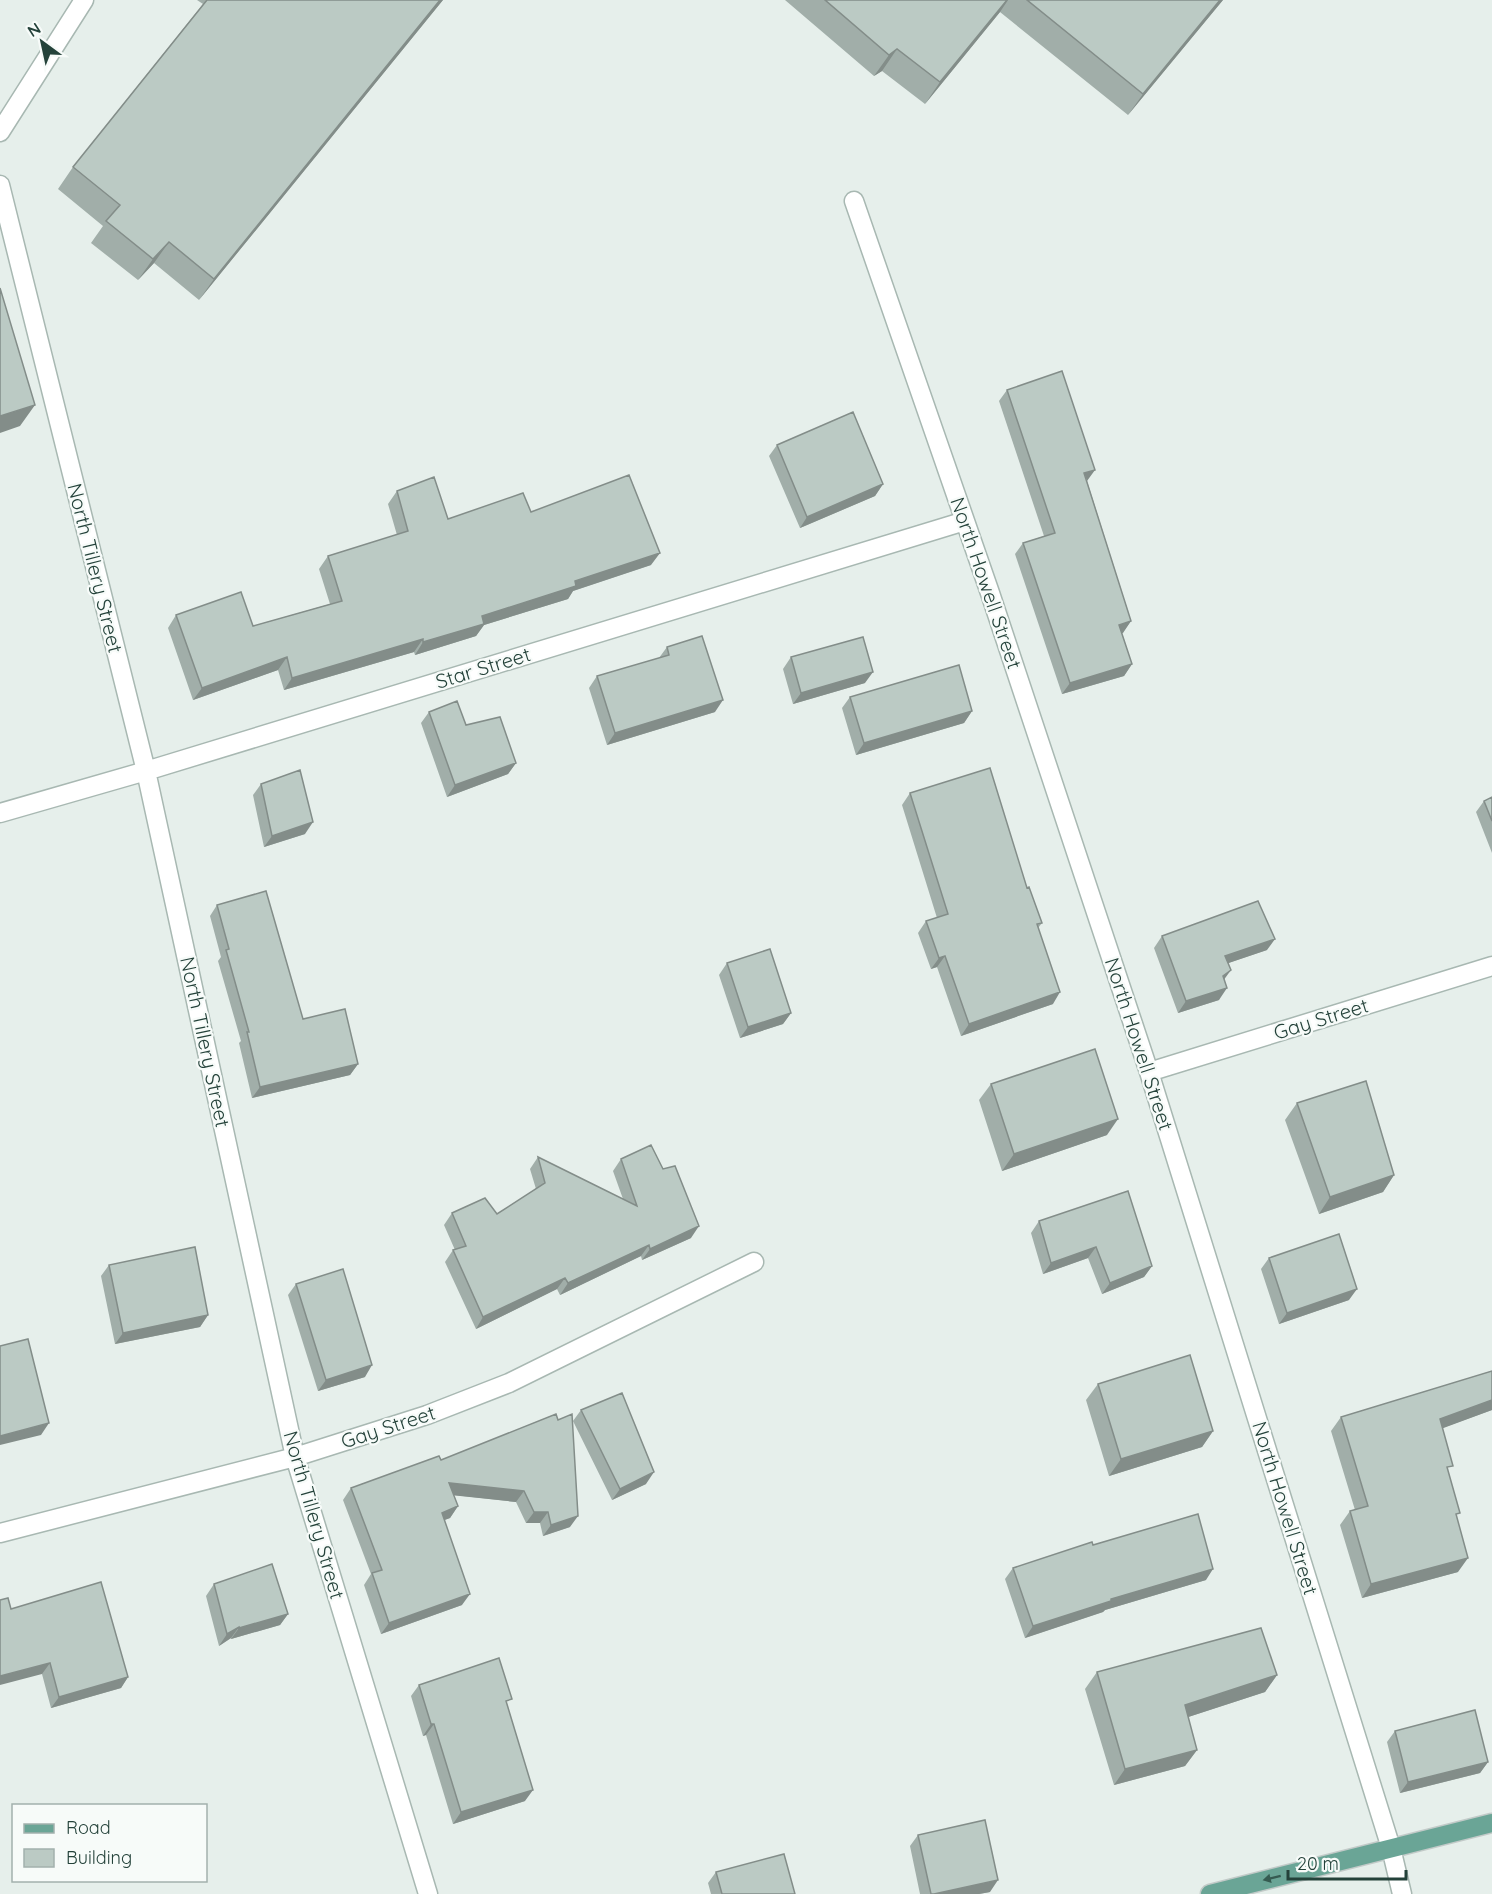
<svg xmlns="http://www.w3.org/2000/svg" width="1492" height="1894" font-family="Quicksand,sans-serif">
	<rect width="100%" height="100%" fill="#e6efeb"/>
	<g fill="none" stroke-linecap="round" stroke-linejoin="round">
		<defs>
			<path id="minor" d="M 0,132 L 84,0
				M 0,185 L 146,771 L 295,1457 L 428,1894
				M 854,201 L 990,593 L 1149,1072 L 1391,1848 L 1402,1894
				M 0,813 L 146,771 L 965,521
				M 1149,1072 L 1492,966
				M 0,1533 L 295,1457 L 427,1415 L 509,1383 L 754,1262"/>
			<path id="primary" d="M 1210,1894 L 1492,1823"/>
		</defs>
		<use href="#minor" stroke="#a8b8b2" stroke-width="21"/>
		<use href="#primary" stroke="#c2cac8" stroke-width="21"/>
		<use href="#minor" stroke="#fff" stroke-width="18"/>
		<use href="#primary" stroke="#6aa596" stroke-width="18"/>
	</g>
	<path fill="#a1aea9" d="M 197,0 L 443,0 L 199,300 L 154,263 L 138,280 L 91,243 L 103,226 L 58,189 L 73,167 L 203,4 Z
		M 785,0 L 1223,0 L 1128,115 L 1000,12 L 925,104 L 882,71 L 874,76 Z
		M 1007,390 L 1087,481 L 1131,621 L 1122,633 L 1132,664 L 1124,676 L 1062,694 L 1015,554 L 1023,543 L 1044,536 L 999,401 Z
		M 777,445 L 883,484 L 875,496 L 800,528 L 769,456 Z
		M 397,491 L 448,519 L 531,512 L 651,565 L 573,591 L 568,599 L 484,625 L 476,636 L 415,655 L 414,652 L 284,690 L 278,670 L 193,700 L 168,628 L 176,615 L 253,626 L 330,604 L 319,569 L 328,556 L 397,535 L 388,504 Z
		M 667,647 L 715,712 L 607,745 L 589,688 L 597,676 L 659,658 Z
		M 791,657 L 865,683 L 793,704 L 783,669 Z
		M 850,697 L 972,711 L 964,723 L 856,755 L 842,708 Z
		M 429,712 L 466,725 L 516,763 L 508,774 L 447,797 L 421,723 Z
		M 261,784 L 305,834 L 264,847 L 253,795 Z
		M 910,793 L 1027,888 L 1042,923 L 1038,928 L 1053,1004 L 961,1036 L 937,967 L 931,969 L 918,933 L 926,921 L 937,918 L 902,805 Z
		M 1492,797 L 1492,853 L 1476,812 L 1484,801 Z
		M 217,905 L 303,1019 L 358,1064 L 350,1075 L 252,1098 L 239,1043 L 241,1041 L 218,961 L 221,957 L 210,916 Z
		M 1162,936 L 1267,950 L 1228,963 L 1219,1000 L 1178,1013 L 1154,948 Z
		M 727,963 L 791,1013 L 783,1024 L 740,1038 L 719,975 Z
		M 991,1084 L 1107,1135 L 1002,1171 L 979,1100 Z
		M 1297,1103 L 1394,1175 L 1383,1192 L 1319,1214 L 1285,1120 Z
		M 538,1157 L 623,1199 L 613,1171 L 621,1159 L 691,1238 L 642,1260 L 641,1256 L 560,1295 L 557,1289 L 476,1329 L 445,1262 L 453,1250 L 455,1250 L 444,1225 L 452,1213 L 497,1214 L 536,1189 L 530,1169 Z
		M 1039,1221 L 1152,1266 L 1144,1277 L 1102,1294 L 1088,1258 L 1043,1274 L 1031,1233 Z
		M 1269,1258 L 1349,1300 L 1279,1324 L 1261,1269 Z
		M 109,1265 L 208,1315 L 200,1327 L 115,1344 L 101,1276 Z
		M 296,1284 L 365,1377 L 318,1391 L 288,1295 Z
		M 1492,1371 L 1492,1410 L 1442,1428 L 1448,1472 L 1457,1517 L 1458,1572 L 1362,1598 L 1340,1525 L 1350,1511 L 1355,1510 L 1331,1431 L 1341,1417 Z
		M 1098,1384 L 1213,1431 L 1202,1447 L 1109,1476 L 1086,1400 Z
		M 581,1410 L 646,1484 L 612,1500 L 573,1421 Z
		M 556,1414 L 570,1527 L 543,1536 L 540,1523 L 526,1523 L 516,1502 L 454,1495 L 458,1506 L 450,1518 L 444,1520 L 462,1605 L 381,1634 L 364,1585 L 371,1574 L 343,1500 L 351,1488 L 441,1460 Z
		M 1093,1545 L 1206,1580 L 1105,1610 L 1103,1612 L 1025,1638 L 1005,1579 L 1013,1568 Z
		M 214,1584 L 288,1614 L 280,1625 L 231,1639 L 231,1638 L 219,1646 L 206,1596 Z
		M 11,1609 L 128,1677 L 121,1688 L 51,1708 L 42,1674 Z
		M 1097,1672 L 1277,1675 L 1265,1692 L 1188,1717 L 1197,1750 L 1185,1766 L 1114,1785 L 1085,1689 Z
		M 419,1685 L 507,1705 L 525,1801 L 453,1824 L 426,1735 L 423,1736 L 411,1696 Z
		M 1395,1731 L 1488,1762 L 1480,1773 L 1400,1793 L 1387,1742 Z
		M 918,1835 L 990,1892 L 979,1894 L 920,1894 L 910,1846 Z
		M 716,1872 L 795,1894 L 711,1894 L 708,1883 Z"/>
	<path fill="#838d89" d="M 440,0 L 443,0 L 199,300 L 214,279 Z
		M 1007,0 L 1008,0 L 1000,12 L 925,104 L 940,82 Z
		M 1220,0 L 1223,0 L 1128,115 L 1143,94 Z
		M 897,49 L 882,71 L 874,76 L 889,55 Z
		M 169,242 L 154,263 L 138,280 L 153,259 Z
		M 35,405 L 20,426 L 0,433 L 0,416 Z
		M 1095,470 L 1087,481 L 1084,473 Z
		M 883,484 L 875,496 L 800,528 L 807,517 Z
		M 660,553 L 651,565 L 573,591 L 568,599 L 484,625 L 476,636 L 415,655 L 423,642 L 482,616 L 575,581 Z
		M 1131,621 L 1123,633 L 1111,637 L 1119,625 Z
		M 423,639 L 414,652 L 284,690 L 292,678 Z
		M 287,657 L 278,670 L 193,700 L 202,688 Z
		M 1132,664 L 1124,676 L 1062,694 L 1070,683 Z
		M 873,672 L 865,683 L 793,704 L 801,693 Z
		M 723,700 L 715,712 L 607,745 L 615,733 Z
		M 972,711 L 964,723 L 856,755 L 864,743 Z
		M 516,763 L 508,774 L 447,797 L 455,785 Z
		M 313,822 L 305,834 L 264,847 L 272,836 Z
		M 1275,939 L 1267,950 L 1217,967 L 1225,956 Z
		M 945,956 L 937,967 L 931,969 L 939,958 Z
		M 1231,970 L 1223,981 L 1223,976 Z
		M 1227,988 L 1219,1000 L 1178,1013 L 1186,1001 Z
		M 1060,992 L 1053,1004 L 961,1036 L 969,1024 Z
		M 791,1013 L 783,1024 L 740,1038 L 748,1027 Z
		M 358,1064 L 350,1075 L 252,1098 L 260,1087 Z
		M 1118,1119 L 1107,1135 L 1002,1171 L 1014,1154 Z
		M 1394,1175 L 1383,1192 L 1319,1214 L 1330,1197 Z
		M 699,1226 L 691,1238 L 642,1260 L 650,1249 Z
		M 649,1245 L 641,1256 L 560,1295 L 568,1283 Z
		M 1096,1247 L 1088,1258 L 1043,1274 L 1051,1263 Z
		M 1152,1266 L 1144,1277 L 1102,1294 L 1110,1283 Z
		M 565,1278 L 557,1289 L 476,1329 L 483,1317 Z
		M 1357,1289 L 1349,1300 L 1279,1324 L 1287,1313 Z
		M 208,1315 L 200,1327 L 115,1344 L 123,1333 Z
		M 372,1365 L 365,1377 L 318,1391 L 326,1380 Z
		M 1492,1400 L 1492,1410 L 1430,1433 L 1440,1419 Z
		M 49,1423 L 41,1435 L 0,1445 L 0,1436 Z
		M 1213,1431 L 1202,1447 L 1109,1476 L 1121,1459 Z
		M 654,1472 L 646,1484 L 612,1500 L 620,1489 Z
		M 449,1483 L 524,1491 L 516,1502 L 441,1494 Z
		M 458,1506 L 450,1518 L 434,1524 L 442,1513 Z
		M 534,1512 L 548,1512 L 540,1523 L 526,1523 Z
		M 578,1516 L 570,1527 L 543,1536 L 551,1525 Z
		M 1468,1558 L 1458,1572 L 1362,1598 L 1371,1584 Z
		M 1213,1569 L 1206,1580 L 1105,1610 L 1103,1612 L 1025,1638 L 1033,1626 L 1111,1599 Z
		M 470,1594 L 462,1605 L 381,1634 L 389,1623 Z
		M 288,1614 L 280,1625 L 231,1639 L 239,1628 Z
		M 239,1627 L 231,1638 L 219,1646 L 227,1634 Z
		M 50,1663 L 42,1674 L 0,1685 L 0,1676 Z
		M 1277,1675 L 1265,1692 L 1173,1722 L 1185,1705 Z
		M 128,1677 L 121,1688 L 51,1708 L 59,1697 Z
		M 431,1724 L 434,1724 L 426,1735 L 423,1736 Z
		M 1197,1750 L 1185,1766 L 1114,1785 L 1125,1769 Z
		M 1488,1762 L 1480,1773 L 1400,1793 L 1408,1782 Z
		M 533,1790 L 525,1801 L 453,1824 L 461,1812 Z
		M 998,1880 L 990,1892 L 979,1894 L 934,1894 Z"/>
	<path fill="#bbcac4" stroke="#838d89" stroke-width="1.5" d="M 207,0 L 440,0 L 214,279 L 169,242 L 153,259 L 106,221 L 120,205 L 73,167 Z
		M 825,0 L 1007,0 L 940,82 L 897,49 L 889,55 Z
		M 1027,0 L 1220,0 L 1143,94 Z
		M 0,288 L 35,405 L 0,416 Z
		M 1062,371 L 1095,470 L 1084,473 L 1131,621 L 1119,625 L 1132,664 L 1070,683 L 1023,543 L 1055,533 L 1007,390 Z
		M 853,412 L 883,484 L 807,517 L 777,445 Z
		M 629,475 L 660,553 L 575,581 L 576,586 L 482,616 L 484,624 L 423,642 L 423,639 L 292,678 L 287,657 L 202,688 L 176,615 L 241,592 L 253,626 L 342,601 L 328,556 L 408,531 L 397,491 L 434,477 L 448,519 L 523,493 L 531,512 Z
		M 702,636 L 723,700 L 615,733 L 597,676 L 669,655 L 667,647 Z
		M 863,637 L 873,672 L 801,693 L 791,657 Z
		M 959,665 L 972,711 L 864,743 L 850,697 Z
		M 457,701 L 466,725 L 500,717 L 516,763 L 455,785 L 429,712 Z
		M 990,768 L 1027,888 L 1029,887 L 1042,923 L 1037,924 L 1060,992 L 969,1024 L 945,956 L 939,958 L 926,921 L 948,914 L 910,793 Z
		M 300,770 L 313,822 L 272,836 L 261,784 Z
		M 1492,797 L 1492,821 L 1484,801 Z
		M 266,891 L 303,1019 L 345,1009 L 358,1064 L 260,1087 L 247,1032 L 249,1032 L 226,950 L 229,949 L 217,905 Z
		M 1258,901 L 1275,939 L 1225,956 L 1231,970 L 1223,976 L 1227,988 L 1186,1001 L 1162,936 Z
		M 770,949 L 791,1013 L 748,1027 L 727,963 Z
		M 1095,1049 L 1118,1119 L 1014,1154 L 991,1084 Z
		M 1366,1081 L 1394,1175 L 1330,1197 L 1297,1103 Z
		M 651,1145 L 663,1169 L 675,1166 L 699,1226 L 650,1249 L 649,1245 L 568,1283 L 565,1278 L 483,1317 L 453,1250 L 466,1246 L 452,1213 L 485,1198 L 497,1214 L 545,1183 L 538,1157 L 637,1206 L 621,1159 Z
		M 1128,1191 L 1152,1266 L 1110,1283 L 1096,1247 L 1051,1263 L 1039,1221 Z
		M 1339,1234 L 1357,1289 L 1287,1313 L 1269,1258 Z
		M 195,1247 L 208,1315 L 123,1333 L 109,1265 Z
		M 343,1269 L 372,1365 L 326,1380 L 296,1284 Z
		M 28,1339 L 49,1423 L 0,1436 L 0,1346 Z
		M 1190,1355 L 1213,1431 L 1121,1459 L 1098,1384 Z
		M 1492,1371 L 1492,1400 L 1440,1419 L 1453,1466 L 1447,1467 L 1460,1513 L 1456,1514 L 1468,1558 L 1371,1584 L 1350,1511 L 1368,1506 L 1341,1417 Z
		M 622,1393 L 654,1472 L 620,1489 L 581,1410 Z
		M 556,1414 L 558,1420 L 572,1414 L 578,1516 L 551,1525 L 548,1512 L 534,1512 L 524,1491 L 449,1483 L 458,1506 L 442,1513 L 470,1594 L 389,1623 L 372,1573 L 382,1570 L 351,1488 L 439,1456 L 441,1460 Z
		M 1198,1514 L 1213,1569 L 1111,1599 L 1111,1601 L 1033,1626 L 1013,1568 L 1092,1542 L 1093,1545 Z
		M 272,1564 L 288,1614 L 239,1628 L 239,1627 L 227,1634 L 214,1584 Z
		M 101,1582 L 128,1677 L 59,1697 L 50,1663 L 0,1676 L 0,1600 L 8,1598 L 11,1609 Z
		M 1261,1628 L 1277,1675 L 1185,1705 L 1197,1750 L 1125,1769 L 1097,1672 Z
		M 499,1658 L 512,1699 L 506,1701 L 533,1790 L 461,1812 L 434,1724 L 431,1724 L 419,1685 Z
		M 1475,1710 L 1488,1762 L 1408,1782 L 1395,1731 Z
		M 985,1820 L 998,1880 L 934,1894 L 931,1894 L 918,1835 Z
		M 784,1854 L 795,1894 L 722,1894 L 716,1872 Z"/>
	<defs><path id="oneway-solid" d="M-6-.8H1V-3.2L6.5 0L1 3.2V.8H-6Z" transform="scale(1.5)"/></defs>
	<use fill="#365b51" href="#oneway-solid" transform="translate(1272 1878) rotate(166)"/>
	<g text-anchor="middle" stroke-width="4.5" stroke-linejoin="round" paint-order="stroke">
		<g font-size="20" fill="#24423a" stroke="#f7fbf9">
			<text transform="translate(95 568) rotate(76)" y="7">North Tillery Street</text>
			<text transform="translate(986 583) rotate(71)" y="7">North Howell Street</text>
			<text transform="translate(483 668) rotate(-17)" y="7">Star Street</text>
			<text transform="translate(1321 1019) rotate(-17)" y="7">Gay Street</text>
			<text transform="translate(205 1042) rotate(78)" y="7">North Tillery Street</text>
			<text transform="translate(1139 1044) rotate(72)" y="7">North Howell Street</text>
			<text transform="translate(388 1427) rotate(-18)" y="7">Gay Street</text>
			<text transform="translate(1285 1508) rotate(73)" y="7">North Howell Street</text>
			<text transform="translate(314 1515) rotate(74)" y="7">North Tillery Street</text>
		</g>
	</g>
	<rect x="12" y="1804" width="195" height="78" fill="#f7fbf9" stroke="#a3b1ad" stroke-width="1.5"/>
	<rect x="24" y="1824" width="30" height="9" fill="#6aa596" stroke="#a3b1ad" stroke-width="1.5"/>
	<text x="66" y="1834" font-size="18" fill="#24423a">Road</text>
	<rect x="24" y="1849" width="30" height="18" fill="#bbcac4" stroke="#a3b1ad" stroke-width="1.5"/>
	<text x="66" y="1864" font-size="18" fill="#24423a">Building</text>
	<g transform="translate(42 42) rotate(327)" stroke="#f7fbf9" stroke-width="4.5" paint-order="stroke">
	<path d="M0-4.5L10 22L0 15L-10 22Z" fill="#24423a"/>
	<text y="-9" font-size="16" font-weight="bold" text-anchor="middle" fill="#24423a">N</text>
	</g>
	<path d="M1288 1870v9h118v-9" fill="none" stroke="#24423a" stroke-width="3"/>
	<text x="1297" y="1870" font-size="18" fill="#24423a" stroke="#f7fbf9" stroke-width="4.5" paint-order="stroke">20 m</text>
</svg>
